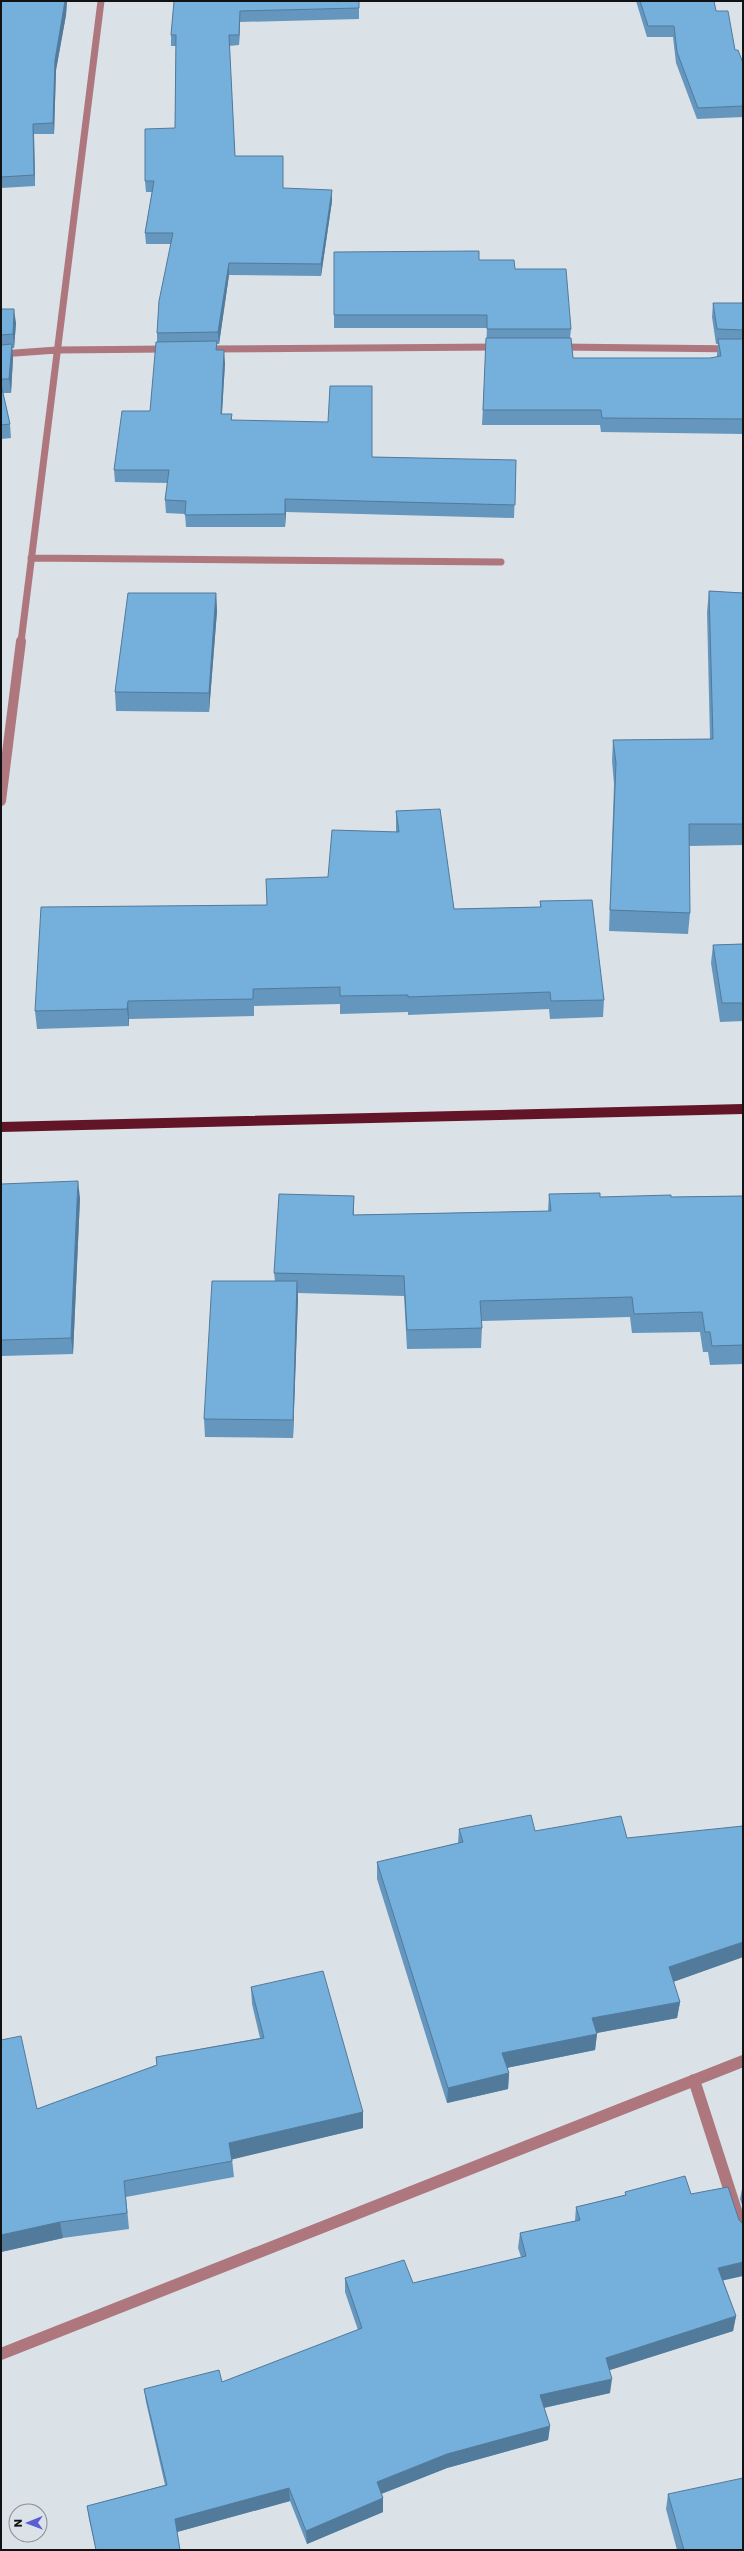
<svg xmlns="http://www.w3.org/2000/svg" width="744" height="2551" font-family="Poppins,sans-serif">
	<rect width="100%" height="100%" fill="#dae1e7"/>
	<g fill="none" stroke-linecap="round" stroke-linejoin="round">
		<path stroke="#ad777d" stroke-width="7" d="M 559,347 L 743,349
			M 205,349 L 499,347
			M 1,354 L 57,350 L 169,349
			M 31,558 L 501,562
			M 21,642 L 101,1"/>
		<path stroke="#ad777d" stroke-width="10" d="M 1,801 L 21,641"/>
		<path stroke="#ad777d" stroke-width="12" d="M 694,2080 L 743,2232
			M 1,2354 L 743,2061"/>
		<path stroke="#621526" stroke-width="10" d="M 1,1127 L 743,1109"/>
	</g>
	<path fill="#6596bd" d="M 1,1 L 67,1 L 66,15 L 56,70 L 54,134 L 34,134 L 35,186 L 1,188 Z
		M 174,1 L 359,8 L 359,19 L 240,22 L 239,45 L 229,46 L 235,156 L 283,188 L 332,201 L 321,276 L 229,275 L 219,344 L 217,344 L 217,350 L 225,363 L 222,414 L 232,414 L 232,420 L 372,457 L 516,460 L 514,518 L 286,512 L 285,527 L 186,527 L 185,514 L 166,513 L 165,500 L 168,483 L 115,482 L 114,470 L 150,411 L 157,342 L 157,333 L 171,244 L 146,244 L 145,233 L 152,192 L 146,192 L 145,181 L 175,128 L 176,46 L 171,46 L 171,35 Z
		M 636,1 L 714,1 L 716,11 L 735,50 L 743,63 L 743,117 L 697,119 L 676,63 L 673,37 L 647,37 Z
		M 334,252 L 479,260 L 515,269 L 571,329 L 570,338 L 573,358 L 710,358 L 717,357 L 717,354 L 718,344 L 716,344 L 712,317 L 713,303 L 743,303 L 743,434 L 601,432 L 600,425 L 482,425 L 487,328 L 334,328 Z
		M 1,309 L 16,323 L 14,348 L 12,348 L 13,358 L 11,393 L 3,393 L 10,424 L 11,438 L 1,439 Z
		M 1,456 L 2,484 L 1,484 Z
		M 709,591 L 743,593 L 743,845 L 689,846 L 690,913 L 688,934 L 609,931 L 614,784 L 612,761 L 613,740 L 710,739 L 707,612 Z
		M 216,593 L 217,611 L 209,712 L 116,711 L 115,692 Z
		M 396,811 L 454,909 L 540,907 L 540,901 L 604,1000 L 603,1017 L 550,1019 L 549,1009 L 408,1015 L 408,1012 L 340,1014 L 340,1004 L 254,1006 L 254,1016 L 129,1019 L 129,1026 L 37,1029 L 35,1011 L 267,905 L 328,877 L 396,832 Z
		M 743,944 L 743,1021 L 720,1022 L 711,963 L 713,945 Z
		M 1,1184 L 80,1198 L 73,1354 L 1,1356 Z
		M 549,1194 L 600,1197 L 671,1197 L 743,1196 L 743,1364 L 710,1365 L 708,1352 L 703,1352 L 700,1332 L 632,1333 L 630,1317 L 482,1321 L 482,1328 L 481,1348 L 407,1349 L 404,1296 L 298,1293 L 293,1438 L 205,1437 L 204,1419 L 275,1281 L 274,1273 L 354,1196 L 354,1215 L 548,1211 Z
		M 459,1829 L 535,1831 L 627,1838 L 743,1957 L 673,1982 L 680,2002 L 677,2018 L 597,2033 L 595,2050 L 507,2068 L 509,2073 L 508,2089 L 447,2103 L 377,1879 L 377,1862 L 458,1843 Z
		M 251,1987 L 363,2112 L 363,2128 L 232,2159 L 234,2177 L 126,2197 L 129,2229 L 63,2238 L 1,2252 L 1,2040 L 37,2109 L 157,2065 L 156,2057 L 260,2038 L 252,2004 Z
		M 743,2184 L 743,2208 L 740,2199 Z
		M 625,2192 L 723,2280 L 736,2316 L 733,2331 L 609,2370 L 610,2393 L 544,2408 L 550,2426 L 548,2440 L 447,2468 L 381,2494 L 383,2498 L 383,2512 L 307,2544 L 290,2501 L 177,2532 L 180,2550 L 96,2550 L 89,2519 L 87,2506 L 165,2485 L 146,2402 L 144,2389 L 222,2382 L 358,2330 L 345,2292 L 345,2278 L 413,2283 L 521,2257 L 518,2248 L 520,2233 L 575,2221 L 576,2207 L 625,2195 Z
		M 668,2494 L 743,2550 L 677,2550 L 666,2509 Z"/>
	<path fill="#527a9a" d="M 65,1 L 67,1 L 66,15 L 56,70 L 54,134 L 53,123 L 55,60 Z
		M 240,11 L 240,22 L 239,45 L 239,35 Z
		M 33,124 L 34,134 L 35,186 L 34,175 Z
		M 332,190 L 332,201 L 321,276 L 321,264 Z
		M 229,263 L 229,275 L 219,344 L 218,332 Z
		M 14,309 L 16,323 L 14,348 L 13,334 Z
		M 12,344 L 13,358 L 11,393 L 9,379 Z
		M 224,350 L 225,363 L 221,427 L 221,414 Z
		M 1,456 L 2,484 L 1,471 Z
		M 285,499 L 286,512 L 285,527 Z
		M 216,593 L 217,611 L 209,712 L 209,693 Z
		M 128,1001 L 129,1019 L 129,1026 L 127,1009 Z
		M 78,1181 L 80,1198 L 73,1354 L 71,1338 Z
		M 297,1281 L 298,1300 L 293,1438 L 293,1420 Z
		M 743,1942 L 743,1957 L 667,1984 L 669,1967 Z
		M 680,2002 L 677,2018 L 591,2034 L 592,2018 Z
		M 597,2034 L 595,2050 L 501,2069 L 502,2053 Z
		M 509,2073 L 508,2089 L 447,2103 L 448,2088 Z
		M 363,2112 L 363,2128 L 230,2160 L 229,2143 Z
		M 60,2222 L 63,2238 L 1,2252 L 1,2235 Z
		M 743,2262 L 743,2276 L 716,2282 L 718,2268 Z
		M 736,2316 L 733,2331 L 604,2372 L 606,2358 Z
		M 612,2379 L 610,2393 L 538,2409 L 540,2395 Z
		M 550,2426 L 548,2440 L 447,2468 L 376,2496 L 377,2482 L 447,2454 Z
		M 289,2488 L 290,2501 L 177,2532 L 175,2519 Z
		M 383,2498 L 383,2512 L 307,2544 L 306,2531 Z"/>
	<path fill="#75afdc" stroke="#527a9a" d="M 1,1 L 65,1 L 55,60 L 53,123 L 33,124 L 34,175 L 1,177 Z
		M 174,1 L 359,1 L 359,8 L 240,11 L 239,35 L 229,35 L 235,156 L 283,156 L 283,188 L 332,190 L 321,264 L 229,263 L 218,332 L 157,333 L 159,301 L 173,233 L 145,233 L 154,181 L 145,181 L 145,129 L 175,128 L 176,35 L 171,35 Z
		M 640,1 L 714,1 L 716,11 L 728,11 L 735,50 L 738,50 L 743,63 L 743,106 L 698,108 L 677,52 L 674,26 L 648,26 Z
		M 479,251 L 479,260 L 514,260 L 515,269 L 566,269 L 571,329 L 487,329 L 487,315 L 334,315 L 334,252 Z
		M 713,303 L 743,303 L 743,330 L 717,329 Z
		M 1,309 L 14,309 L 13,334 L 1,335 Z
		M 486,338 L 571,338 L 573,358 L 710,358 L 721,356 L 718,339 L 743,339 L 743,419 L 602,418 L 601,410 L 483,410 Z
		M 217,341 L 216,350 L 224,350 L 221,414 L 232,414 L 231,420 L 328,422 L 330,386 L 372,386 L 372,457 L 516,460 L 515,505 L 285,499 L 285,514 L 185,515 L 186,501 L 165,500 L 169,470 L 114,470 L 122,411 L 150,411 L 156,342 Z
		M 12,344 L 9,379 L 1,379 L 1,345 Z
		M 1,384 L 10,424 L 1,425 Z
		M 709,591 L 743,593 L 743,824 L 689,824 L 690,913 L 610,910 L 616,763 L 613,740 L 713,739 Z
		M 128,593 L 216,593 L 209,693 L 115,692 Z
		M 440,809 L 454,909 L 541,907 L 540,901 L 592,900 L 604,1000 L 551,1001 L 550,992 L 408,997 L 408,995 L 340,996 L 340,987 L 253,989 L 253,999 L 128,1001 L 127,1009 L 35,1011 L 41,907 L 267,905 L 266,879 L 328,877 L 332,830 L 399,832 L 396,811 Z
		M 743,944 L 743,1003 L 722,1003 L 713,945 Z
		M 78,1181 L 71,1338 L 1,1340 L 1,1184 Z
		M 600,1193 L 600,1197 L 671,1195 L 671,1197 L 743,1196 L 743,1345 L 712,1346 L 710,1332 L 705,1332 L 702,1312 L 634,1314 L 632,1297 L 480,1301 L 482,1328 L 407,1330 L 404,1276 L 274,1273 L 279,1194 L 354,1196 L 353,1215 L 551,1211 L 549,1194 Z
		M 212,1281 L 297,1281 L 293,1420 L 204,1419 Z
		M 531,1815 L 535,1831 L 621,1816 L 627,1838 L 743,1826 L 743,1942 L 669,1967 L 680,2002 L 592,2018 L 597,2034 L 502,2053 L 509,2073 L 448,2088 L 377,1862 L 463,1842 L 459,1829 Z
		M 323,1971 L 363,2112 L 229,2143 L 232,2161 L 124,2181 L 127,2213 L 60,2222 L 1,2235 L 1,2040 L 21,2036 L 37,2109 L 157,2065 L 156,2057 L 264,2038 L 251,1987 Z
		M 685,2176 L 691,2194 L 728,2187 L 739,2220 L 743,2224 L 743,2262 L 718,2268 L 736,2316 L 606,2358 L 612,2379 L 540,2395 L 550,2426 L 447,2454 L 377,2482 L 383,2498 L 306,2531 L 289,2488 L 175,2519 L 180,2550 L 96,2550 L 87,2506 L 167,2485 L 144,2389 L 219,2370 L 222,2382 L 362,2328 L 345,2278 L 404,2260 L 413,2283 L 526,2256 L 520,2233 L 580,2220 L 576,2207 L 626,2195 L 625,2192 Z
		M 743,2478 L 743,2550 L 684,2550 L 668,2494 Z"/>
	<rect width="744" height="2551" fill="none" stroke="#101214" stroke-width="4"/>
	<g transform="translate(28 2523) rotate(269)"><circle r="19" fill="#dae1e7" stroke="#898e93"/>
	<path d="M0-3L7 15L0 10L-7 15Z" fill="#5b5dd4"/>
	<text y="-6" font-size="11" font-weight="bold" text-anchor="middle" fill="#101214">N</text>
	</g>
</svg>
